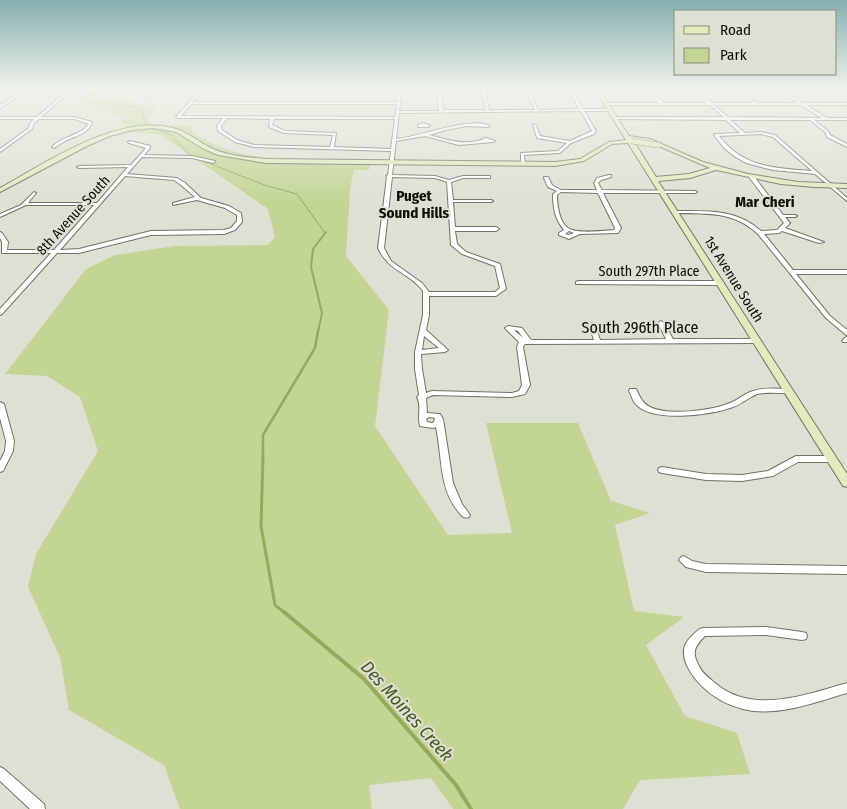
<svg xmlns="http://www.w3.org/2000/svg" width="847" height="809" font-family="'Fira Sans Condensed',sans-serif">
	<rect width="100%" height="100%" fill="#dde1d3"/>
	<path fill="#c2d595" d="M 86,90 L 103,90 L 97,98 L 156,106 L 148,120 L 153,124 L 191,126 L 193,133 C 237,162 290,160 340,160 L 346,164 L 370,164 L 369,170 L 354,170 L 350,189 L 346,256 L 389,310 L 375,426 L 448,535 L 512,533 L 486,423 L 578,423 L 611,501 L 650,513 L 615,525 L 634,611 L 684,617 L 646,645 L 685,716 L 737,733 L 750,774 L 640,780 L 623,809 L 453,809 L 431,778 L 369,785 L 372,809 L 180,809 L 164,765 L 69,710 L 60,657 L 28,587 L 36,554 L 98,451 L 80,397 L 47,376 L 5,374 L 86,269 L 115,255 L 175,246 L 268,245 L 275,237 L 268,209 L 161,135 L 131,132 L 118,116 L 78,99 Z"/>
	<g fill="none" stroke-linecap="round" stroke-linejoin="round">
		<path stroke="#94aa5c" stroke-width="1" d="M 95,90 L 87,98 L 103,103 L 139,108 L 143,112 L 146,124
			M 153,128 L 171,135 L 190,155
			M 201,160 L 264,185 L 297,194 L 325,233"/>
		<path stroke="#94aa5c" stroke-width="2" d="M 318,332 L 322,313 L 311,267 L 313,249 L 326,232"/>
		<path stroke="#94aa5c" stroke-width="2.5" d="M 263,457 L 263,435 L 315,348 L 318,331"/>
		<path stroke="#94aa5c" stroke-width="3" d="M 263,456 L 261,526 L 275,605 L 285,613"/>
		<path stroke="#94aa5c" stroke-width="4" d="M 284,612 L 364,679 L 456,785 L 471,809"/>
		<defs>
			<path id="street" d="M 25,90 L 29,90 L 0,108 L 0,105 Z
				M 68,90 L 72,90 L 41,117 L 74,117 L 92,122 C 89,134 75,136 65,141 C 61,143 58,146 54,148 L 52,147 C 62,136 80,136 89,124 L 74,119 L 39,119 L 34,123 L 32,129 L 0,152 L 0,149 L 29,128 L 30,123 L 34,119 L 0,119 L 0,117 L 37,117 Z
				M 118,90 L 122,90 L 118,96 L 116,96 Z
				M 156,90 L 160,90 L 148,101 L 146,101 L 146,99 Z
				M 200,90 L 204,90 L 193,102 L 397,102 L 398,93 L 318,90 L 398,91 L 398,90 L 402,90 L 399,111 L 439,111 L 437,90 L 441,90 L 443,110 L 486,110 L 481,90 L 485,90 L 489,110 L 535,110 L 525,90 L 529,90 L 538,110 L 579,109 L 568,90 L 572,90 L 583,109 L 612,109 L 611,111 L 584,111 L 596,131 L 594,134 L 571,143 L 560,153 L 524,155 L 525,164 L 523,165 L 521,164 L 521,153 L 558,151 L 567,143 L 537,138 L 533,124 L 536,125 L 540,136 L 570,141 L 592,131 L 581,111 L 399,113 L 396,139 C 419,137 472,116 490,126 L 488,127 L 466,126 L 446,130 L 429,135 C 448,140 468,147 486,138 L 495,141 L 493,142 L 459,145 L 425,136 L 396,141 L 392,175 L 435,176 L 449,180 L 463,176 L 490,176 L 490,178 L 463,178 L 451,182 L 453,200 L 491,200 L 493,201 L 491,202 L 453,202 L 455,227 L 496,227 L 499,229 L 496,231 L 455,231 L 457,244 L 466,252 L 500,264 L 506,289 L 496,296 L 429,296 L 429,315 L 426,330 L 448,350 L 445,352 L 421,354 L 422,369 L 426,393 L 432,391 L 512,393 L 519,391 L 522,385 L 517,347 L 519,342 L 505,328 L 508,326 L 522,328 L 531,340 L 594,340 L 589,325 L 592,323 L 595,325 L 600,340 L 666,339 L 658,323 L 661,321 L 664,323 L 673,339 L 756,339 L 759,341 L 756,343 L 525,344 L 523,347 L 530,385 L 525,394 L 512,397 L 433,395 L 426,398 L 427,413 L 440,414 L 443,419 L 453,483 L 462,504 L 470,515 L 469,517 C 463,519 461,515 457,510 C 439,487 442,455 436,427 L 433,428 L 420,426 C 417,416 422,406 417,397 L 419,395 L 415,369 L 415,352 L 423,315 L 423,291 C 409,272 389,272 378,248 L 387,177 L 386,176 L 388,175 L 391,151 L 254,147 L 235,142 L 218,131 L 217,126 L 223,118 L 178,118 L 176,117 ZM 191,104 L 397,104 L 395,117 L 181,116 ZM 227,118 L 270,119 L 269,127 L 284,133 L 333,135 L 330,147 L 254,145 L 237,140 L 222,130 L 221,126 ZM 274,119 L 395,119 L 391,149 L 334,147 L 336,133 L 285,131 L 272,125 ZM 392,177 L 435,178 L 447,182 L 451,245 L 462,254 L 495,266 L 500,288 L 495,292 L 429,292 L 422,283 L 391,261 L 384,248 ZM 514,330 L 518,331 L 523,338 ZM 424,336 L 439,348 L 422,350 ZM 429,417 L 435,418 L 434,422 L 432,423 L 427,422 L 426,419 Z
				M 624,90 L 644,91 L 643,90 L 647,90 L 664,103 L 707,103 L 688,90 L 692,90 L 712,103 L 753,103 L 733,90 L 737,90 L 757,103 L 798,103 L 778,90 L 782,90 L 803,103 L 847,103 L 847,105 L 806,105 L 827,118 L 847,118 L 847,120 L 814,120 L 828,131 L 830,135 L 847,144 L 847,147 L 827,137 L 825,132 L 810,120 L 730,120 L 745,133 L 761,132 L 775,135 L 847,198 L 847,201 L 815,174 L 773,170 L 746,163 L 734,156 L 724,148 L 714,135 L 716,134 L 740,133 L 726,120 L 615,119 L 616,117 L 724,117 L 710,105 L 605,105 L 606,103 L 659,103 L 647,93 L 623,92 ZM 714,105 L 801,105 L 822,118 L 728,117 ZM 761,134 L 773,137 L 812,171 C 774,168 744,168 719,136 Z
				M 826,90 L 830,90 L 847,99 L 847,101 Z
				M 422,123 L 429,125 L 430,126 L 428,127 L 418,127 L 418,125 Z
				M 130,141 L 150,146 L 150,148 L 144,155 L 192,156 L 215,161 L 215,162 L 213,163 L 192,158 L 142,157 L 127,174 L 177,178 L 185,183 L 201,198 L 229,206 L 241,213 L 242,222 L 235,230 L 224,234 L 151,235 L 79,253 L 57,253 L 2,314 L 0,315 L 0,309 L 51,253 L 2,253 L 2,242 L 0,238 L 0,232 L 2,233 L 8,242 L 7,250 L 54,250 L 94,205 L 26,205 L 0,217 L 0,214 L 21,205 L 34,192 L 36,193 L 28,203 L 97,203 L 128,167 L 79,168 L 77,167 L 79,166 L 131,165 L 146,148 L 129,143 L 128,142 ZM 125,176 L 174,180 L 181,185 L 195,197 L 173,203 L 173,205 L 197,200 L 225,208 L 237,215 L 237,221 L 231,228 L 224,230 L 151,231 L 79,249 L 60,250 Z
				M 609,175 L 611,175 L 611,177 L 601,180 L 598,183 L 602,190 L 695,191 L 697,192 L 695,193 L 603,193 L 621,228 L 618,233 L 580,234 L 569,239 L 559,235 L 559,233 L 564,230 C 555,219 553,208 553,194 L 557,191 L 548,187 L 544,178 L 544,177 L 548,177 L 552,185 L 561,190 L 597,190 L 594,183 L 597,178 ZM 561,192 L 598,193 L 615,228 L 614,230 C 602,231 577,234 568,228 C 559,222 557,204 557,195 ZM 569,231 L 574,233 L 569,235 L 565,234 Z
				M 749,175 L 753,175 L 783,215 L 795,215 L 797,216 L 795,217 L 785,217 L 790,223 L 785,228 L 824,242 L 819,243 L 782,231 L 779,233 L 764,234 L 793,270 L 847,270 L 847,274 L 796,274 L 830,316 L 847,330 L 847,335 L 845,334 L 826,318 L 758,234 C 733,211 709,214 677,213 L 675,212 L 677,211 C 709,211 736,209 761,231 L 777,230 L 784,223 L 749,177 Z
				M 578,281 L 721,281 L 724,283 L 721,285 L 576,284 L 576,282 Z
				M 847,337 L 847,342 L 843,342 L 842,341 L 845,338 Z
				M 630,389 L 636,389 C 640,397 642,403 650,407 C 668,416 711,411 730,403 C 738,400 745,393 753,391 C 765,387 777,389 788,389 L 792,391 L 788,393 C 778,393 767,392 757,394 C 749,397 742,404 733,407 C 712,415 649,424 634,402 C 632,399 631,394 629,391 Z
				M 0,402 L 4,404 L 14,441 L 13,451 L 3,471 L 0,472 L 0,461 L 5,451 L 6,441 L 0,418 Z
				M 796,456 L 831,456 L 834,457 L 835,459 L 834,461 L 831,462 L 798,462 L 773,476 L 742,481 L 706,480 L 662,473 L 659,472 L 658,470 L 659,468 L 662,467 L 706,474 L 742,475 L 768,471 Z
				M 684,556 L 692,561 L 706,564 L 847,566 L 847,574 L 706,572 L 686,567 L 679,560 L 681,557 Z
				M 766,627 L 802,632 L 806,633 L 807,636 L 806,639 L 802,640 L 766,635 L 705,636 C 695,646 691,652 699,666 C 702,673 709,678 715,683 C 752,715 805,695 847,683 L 847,693 C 817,702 785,714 753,711 C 740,709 725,704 714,696 C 698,686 671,655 691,637 C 695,633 698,629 703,628 Z
				M 0,767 L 4,769 L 44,804 L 45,809 L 30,809 L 0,781 Z"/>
			<path id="secondary" d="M 595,90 L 599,90 L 629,136 L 650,139 L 703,162 L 748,174 L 798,182 L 847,184 L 847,188 L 814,187 L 781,184 L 716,170 L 690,178 L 658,181 L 847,474 L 847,487 L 843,486 L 628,143 L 612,144 L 584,161 L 555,166 L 266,163 L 218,155 L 204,149 L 176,132 L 153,128 L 132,130 L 110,136 L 87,146 L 0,192 L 0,188 C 49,161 116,114 173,128 C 186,131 196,140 207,146 C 225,156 246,157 266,159 L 555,162 L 580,159 L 609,142 L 626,140 ZM 633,140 L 647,141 L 710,168 L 689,174 L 656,177 Z"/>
		</defs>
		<use href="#street" stroke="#6f7366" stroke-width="2"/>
		<use href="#secondary" stroke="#6f7366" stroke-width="2"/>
		<use href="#street" fill="#fff" fill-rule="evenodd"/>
		<use href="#secondary" fill="#e1ebbe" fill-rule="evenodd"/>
		<defs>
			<path id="secondary-bridge" d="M 631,141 L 658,145"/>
		</defs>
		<use href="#secondary-bridge" stroke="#6f7366" stroke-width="6" stroke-linecap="butt"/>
		<use href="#secondary-bridge" stroke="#e1ebbe" stroke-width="5"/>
	</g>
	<linearGradient id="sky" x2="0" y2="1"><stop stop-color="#86b0b0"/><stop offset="0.44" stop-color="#f0f2eb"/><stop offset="1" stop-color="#f0f2eb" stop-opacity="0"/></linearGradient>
	<rect width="847" height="203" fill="url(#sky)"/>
	<g text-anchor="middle" stroke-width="4" stroke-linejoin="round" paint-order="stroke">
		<g font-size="14" fill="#0d0e09" stroke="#dde1d3">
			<text transform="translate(73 215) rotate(-48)" y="5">8th Avenue South</text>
			<text x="649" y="276">South 297th Place</text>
			<text transform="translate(734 279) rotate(58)" y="5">1st Avenue South</text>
		</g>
		<g font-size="15" font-weight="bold" fill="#0d0e09" stroke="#dde1d3">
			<text x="414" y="201">Puget<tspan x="414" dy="17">Sound Hills</tspan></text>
			<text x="765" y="207">Mar Cheri</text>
		</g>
		<g font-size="16" fill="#0d0e09" stroke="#dde1d3">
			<text x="640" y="333">South 296th Place</text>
		</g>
		<g font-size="18" font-style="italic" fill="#49571f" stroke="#dde1d3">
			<text transform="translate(407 711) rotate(48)" y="6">Des Moines Creek</text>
		</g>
	</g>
	<rect x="674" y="10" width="162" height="65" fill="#dde1d3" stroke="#8a8d82"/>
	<rect x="684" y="26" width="25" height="8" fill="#e1ebbe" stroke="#8a8d82"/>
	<text x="720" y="35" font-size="15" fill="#0d0e09">Road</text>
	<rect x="684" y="48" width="25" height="15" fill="#c2d595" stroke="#8a8d82"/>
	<text x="720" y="60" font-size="15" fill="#0d0e09">Park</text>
</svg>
